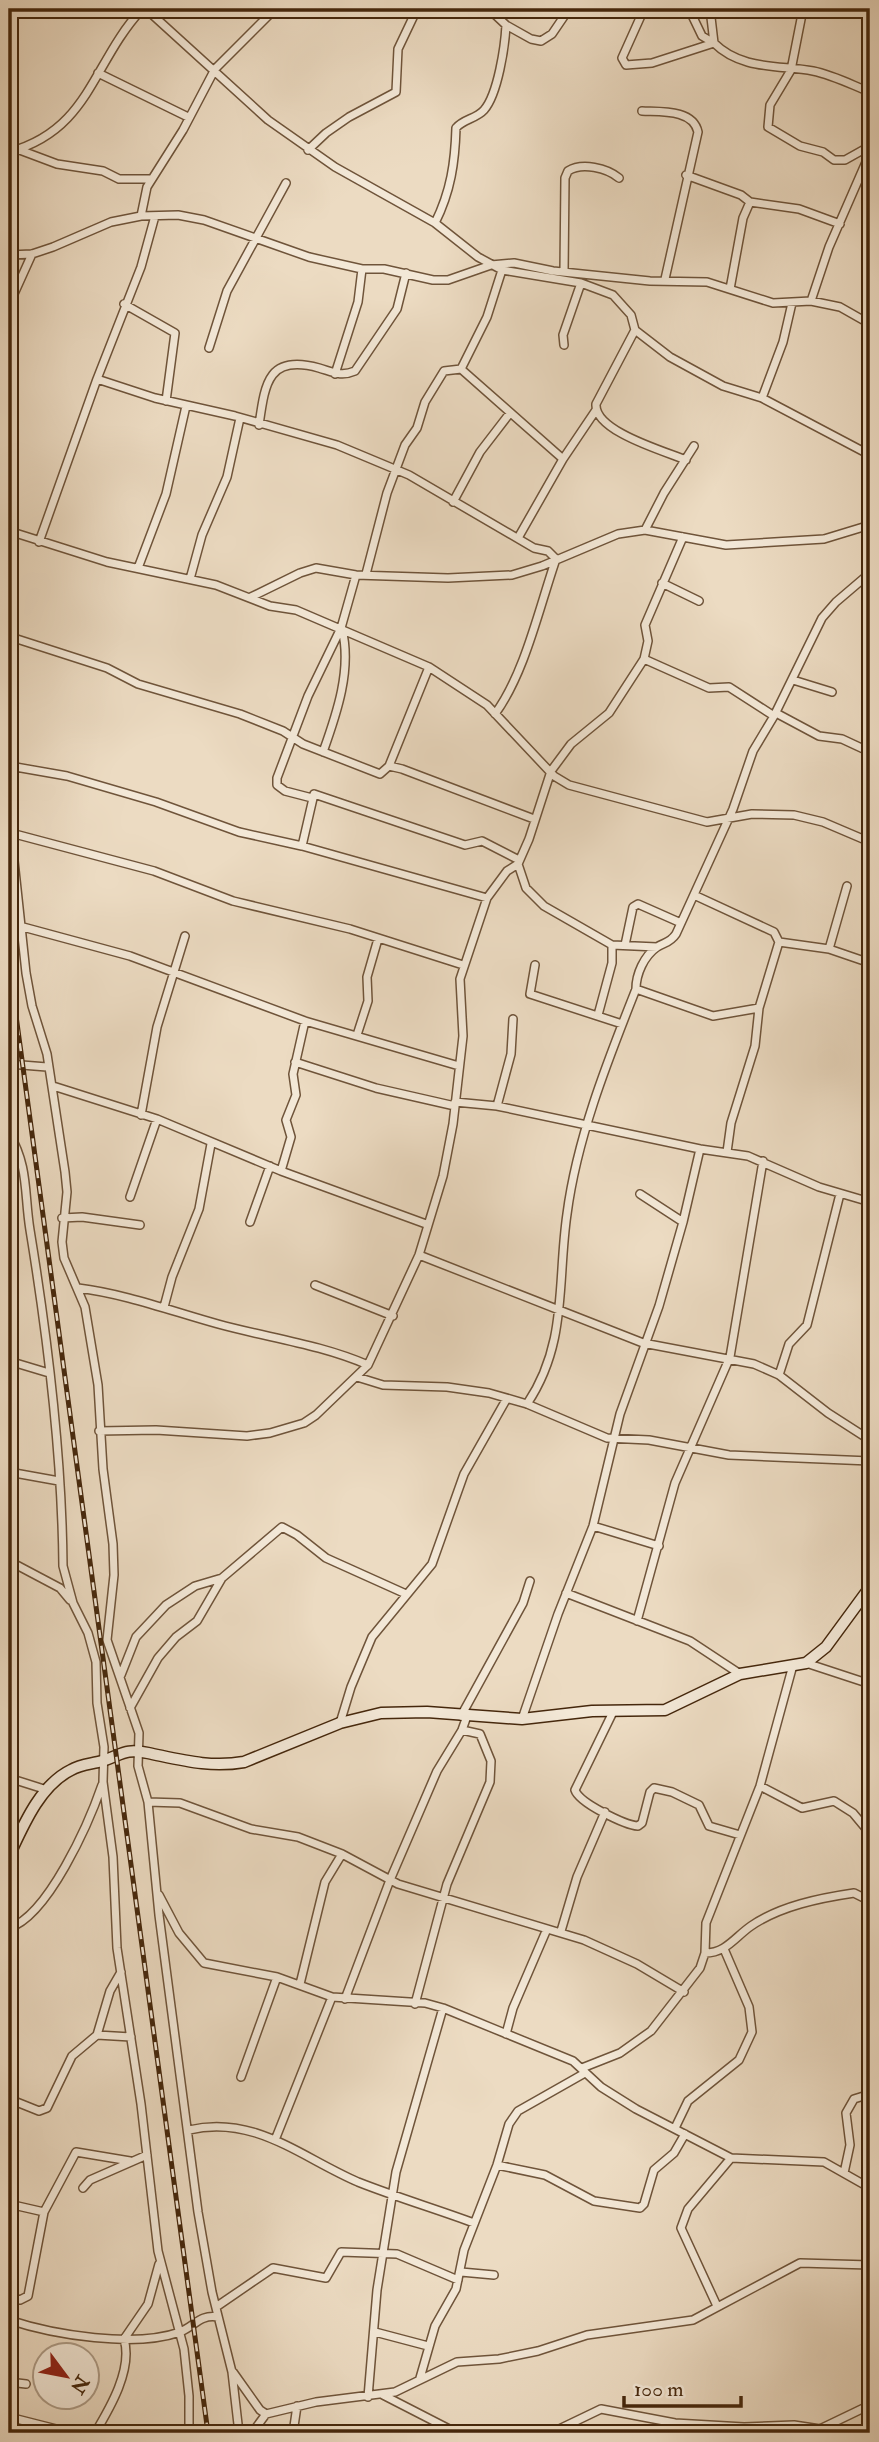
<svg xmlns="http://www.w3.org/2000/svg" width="879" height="2442" font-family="'IM FELL Double Pica',serif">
	<rect width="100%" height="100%" fill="#ecdbc2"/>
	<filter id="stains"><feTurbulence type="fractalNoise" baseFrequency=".00286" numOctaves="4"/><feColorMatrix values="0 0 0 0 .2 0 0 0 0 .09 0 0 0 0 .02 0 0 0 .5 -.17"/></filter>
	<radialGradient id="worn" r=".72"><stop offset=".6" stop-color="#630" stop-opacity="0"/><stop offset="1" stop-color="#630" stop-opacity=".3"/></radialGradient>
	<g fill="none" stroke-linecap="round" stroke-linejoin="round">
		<defs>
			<path id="street" d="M 146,9 L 268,120 L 335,167 L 435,223 L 478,257 L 502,270 L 581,283 L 613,295 L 631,315 L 635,330 L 670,357 L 723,386 L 762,398 L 870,455
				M 644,9 L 622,58 L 626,65 L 652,63 L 714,43
				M 689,9 L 702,36 L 714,43
				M 710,9 L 714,43 C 741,70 779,65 813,71 C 833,75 852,85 870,92
				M 803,9 L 791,70 L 770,105 L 768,127 L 800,146 L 823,152 L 834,160 L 845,160 L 870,146
				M 506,25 L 531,39 L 541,41 L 552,34 L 569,9
				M 98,73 L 188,117
				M 642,111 C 660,112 693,109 698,132 L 665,279
				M 17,149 L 57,164 L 103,171 L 119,179 L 151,179
				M 308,150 L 326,133 L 349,117 L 396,92 L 398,49 L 417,9
				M 9,152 C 90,130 92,63 142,9
				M 686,175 L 741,195 L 750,202
				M 141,216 L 147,187 L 183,130 L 215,69 L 275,9
				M 435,223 C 451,191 455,162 456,128 C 463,119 476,119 484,110 C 498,94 505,46 506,25 L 489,9
				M 9,255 L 32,254 L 53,247 L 111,222 L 141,216 L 178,215 L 204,220 L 309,257 L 362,269 L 384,269 L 433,280 L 448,280 L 491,265 L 514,263 L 553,271 L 650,281 L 707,282 L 773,303 L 811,301 L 840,307 L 870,324
				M 502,270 L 487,317 L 461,369 L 563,459
				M 564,272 L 565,178 L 568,171 C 582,162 607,168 619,178
				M 730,289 L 743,218 L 750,202 L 799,209 L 840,224
				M 811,301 L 829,247 L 870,153
				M 124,304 L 175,333 L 166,401
				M 9,305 L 32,254
				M 635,330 L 596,404 C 594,431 664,451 686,460
				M 564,345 L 563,335 L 581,283
				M 209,348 L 227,291 L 286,183
				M 335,374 L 358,302 L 362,269
				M 97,379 L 155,398 L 235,416 L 337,445 L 409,475 L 534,548 L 548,551 L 556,559 C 539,608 525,673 495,714
				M 762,398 L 783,342 L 792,303
				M 259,425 C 265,383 268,354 319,368 C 333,372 341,377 355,371 L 397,309 L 406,273
				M 453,502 L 480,452 L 510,413
				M 645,530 L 664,493 L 694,446
				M 9,531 L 107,562 L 216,585 L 270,606 L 296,610 L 429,667 L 487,705 L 554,776 L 569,785 L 707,822 L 752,814 L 794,815 L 823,822 L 870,842
				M 518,538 L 563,459 L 596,410
				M 39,542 L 97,379 L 141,267 L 155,216
				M 138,568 L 166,494 L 186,406
				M 366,574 L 387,493 L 405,445 L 417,428 L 425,402 L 444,371 L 461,369
				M 190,579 L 202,535 L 227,477 L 240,418
				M 662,583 L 699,601
				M 251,597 L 300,573 L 316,568 L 356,575 L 448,578 L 512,575 L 542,566 L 618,534 L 645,530 L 726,545 L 824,539 L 870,525
				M 9,646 L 17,639 L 107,668 L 138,684 L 240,714 L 283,731 L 303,744 L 380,774 L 389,766 L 402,769 L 534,819
				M 793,680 L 832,692
				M 9,705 L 11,833 L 26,973 L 32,1006 L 47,1054 L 65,1172 L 67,1192 L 62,1242 L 64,1258 L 85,1307 L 98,1385 L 103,1469 L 113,1544 L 114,1575 L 107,1640 L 139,1733 L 138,1766 L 148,1802 L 159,1915 L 198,2212 L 212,2292 L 232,2372 L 239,2433
				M 776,713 L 819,736 L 842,739 L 870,752
				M 774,716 L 822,618 L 836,602 L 870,573
				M 323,752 C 337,713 352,669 342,629
				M 10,766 L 67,776 L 156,802 L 239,832 L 302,846 L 487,898
				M 389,766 L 429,667
				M 312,798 L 285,791 L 277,785 L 277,778 L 308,696 L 341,628 L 356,575
				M 11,833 L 154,871 L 233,901 L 350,929 L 463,965
				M 302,846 L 314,794 L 465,845 L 482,841 L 519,860
				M 518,864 L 526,888 L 544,906 L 612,945 L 657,947
				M 847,886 L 829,949 L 870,963
				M 23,927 L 130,956 L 305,1021 L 459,1066
				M 779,942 L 829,949
				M 625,945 L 633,907 L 638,904 L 681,923
				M 535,965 L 530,994 L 622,1024
				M 636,989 L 713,1016 L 759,1008 L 779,942 L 774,932 L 694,895
				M 598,1015 L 612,963 L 612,945
				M 357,1035 L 368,1001 L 367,977 L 378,939
				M 295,1062 L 376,1088 L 455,1106
				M 9,1064 L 47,1067
				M 53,1086 L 157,1119 L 281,1171 L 426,1224
				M 455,1102 L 497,1106 L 700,1149 L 748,1156 L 819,1187 L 870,1202
				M 497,1106 L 511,1054 L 513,1019
				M 141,1115 L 157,1027 L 185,936
				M 9,1133 C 29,1167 24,1193 30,1230 C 48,1340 62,1454 63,1566 L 73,1603 L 88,1633 L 96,1662 L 97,1703 L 104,1747 L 103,1782 L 113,1857 L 117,1948 L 141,2104 L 158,2251 L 184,2349 L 189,2396 L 189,2433
				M 727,1152 L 731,1123 L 755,1046 L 759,1008
				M 281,1171 L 291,1137 L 286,1120 L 296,1095 L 293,1074 L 305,1021
				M 640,1194 L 683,1222
				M 130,1197 L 157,1119
				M 62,1218 L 82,1217 L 140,1225
				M 250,1222 L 270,1166
				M 419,1255 L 643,1343 L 754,1364 L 779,1375 L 828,1413 L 870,1440
				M 315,1285 L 393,1316
				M 78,1288 C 126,1294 171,1311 218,1324 C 269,1338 319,1344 368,1365
				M 164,1307 L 172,1277 L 199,1209 L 211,1144
				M 9,1361 L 49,1373
				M 779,1375 L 789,1344 L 807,1325 L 840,1194
				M 357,1377 L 383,1385 L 447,1387 L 489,1393 L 527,1404 L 607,1438 L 649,1440 L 729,1455 L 870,1461
				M 527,1404 C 568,1343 557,1282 567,1214 C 577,1137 608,1060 636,989 C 636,974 644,956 657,947 C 665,942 670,943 676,934 L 733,809 L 753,751 L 774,716 L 729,687 L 709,688 L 644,659
				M 99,1431 L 156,1430 L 247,1436 L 270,1433 L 304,1423 L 316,1415 L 368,1365 L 419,1255 L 443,1176 L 453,1124 L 463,1036 L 460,979 L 487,898 L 507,871 L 518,864 L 529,839 L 551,771 L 571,744 L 609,713 L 644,659 L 648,641 L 645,625 L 683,537
				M 9,1472 L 59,1481
				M 593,1526 L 659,1546
				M 9,1561 L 60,1588 L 70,1600
				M 566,1593 L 690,1641 L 740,1674
				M 637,1621 L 675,1483 L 730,1357 L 763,1161
				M 806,1663 L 870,1684
				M 121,1675 L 136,1637 L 166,1605 L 195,1586 L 222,1578
				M 130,1708 L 158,1658 L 176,1637 L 197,1621 L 222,1578 L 282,1527 L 297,1535 L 326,1558 L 406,1594
				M 613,1712 L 575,1790 C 579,1803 625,1825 638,1826 L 642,1823 L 650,1792 L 654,1788 L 672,1792 L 699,1805 L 709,1826 L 740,1835
				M 461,1716 L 523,1603 L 530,1581
				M 522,1719 L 558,1614 L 593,1526 L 620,1414 L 659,1306 L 683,1222 L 700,1149
				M 340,1723 L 351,1687 L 372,1637 L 432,1564 L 464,1474 L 506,1400
				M 9,1778 L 47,1790
				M 760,1786 L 802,1808 L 834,1801 L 853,1813 L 868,1831
				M 148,1802 L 180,1803 L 251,1829 L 298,1837 L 342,1854 L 398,1884 L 584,1940 L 637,1964 L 684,1992
				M 159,1895 L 179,1933 L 204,1963 L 277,1977 L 332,1997 L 425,2003 L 443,2008 L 573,2061 L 601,2087 L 636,2109 L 731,2158 L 824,2162 L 870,2188
				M 9,1928 C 48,1916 89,1823 102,1785
				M 561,1931 L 577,1877 L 605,1812
				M 705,1953 C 726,1953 735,1937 751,1926 C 780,1906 820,1898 854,1893 L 870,1901
				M 300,1984 L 325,1882 L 342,1854
				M 345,1999 L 390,1880 L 437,1771 L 462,1730 L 467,1716
				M 415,2004 L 447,1884 L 490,1782 L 491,1761 L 480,1734 L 462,1730
				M 506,2034 L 513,2008 L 547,1929
				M 97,2035 L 131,2037
				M 582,2068 L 620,2053 L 651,2031 L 700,1968 L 705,1953 L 706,1923 L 760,1786 L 793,1665
				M 241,2077 L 277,1977
				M 9,2099 L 39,2111 L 47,2108 L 72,2056 L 97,2035 L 110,1991 L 121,1972
				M 675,2128 L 688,2101 L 739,2060 L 752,2032 L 749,2007 L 724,1949
				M 189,2130 C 254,2114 302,2158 358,2182 C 396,2197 436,2209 474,2223
				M 275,2140 L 332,1997
				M 497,2165 L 545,2175 L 594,2201 L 640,2208 L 644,2204 L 654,2170 L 674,2153 L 685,2134
				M 844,2173 L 850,2145 L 846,2113 L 854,2099 L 870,2094
				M 83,2188 L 90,2180 L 147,2155
				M 9,2204 L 44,2212 L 28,2296 L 20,2300 L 9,2297
				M 44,2212 L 76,2152 L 130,2161
				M 461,2272 L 494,2275
				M 717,2306 L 681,2228 L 688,2209 L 731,2158
				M 216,2307 L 273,2268 L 326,2278 L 341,2252 L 397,2254 L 458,2280
				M 9,2320 C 54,2335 135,2348 180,2332 C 195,2326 200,2314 218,2317
				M 375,2332 L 428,2346
				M 9,2359 L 14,2322
				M 233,2372 L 260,2410 L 266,2414 L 316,2402 L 395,2392 L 457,2362 L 499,2359 L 538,2351 L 587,2335 L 693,2320 L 800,2263 L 870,2265
				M 420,2378 L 435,2326 L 456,2289 L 464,2250 L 497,2165 L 509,2124 L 518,2111 L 585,2073
				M 9,2382 L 26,2384
				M 383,2395 L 457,2433
				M 368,2397 L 377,2290 L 396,2172 L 443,2008
				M 9,2417 L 72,2433
				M 95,2433 C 110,2408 133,2369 124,2339 L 148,2304 L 159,2264
				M 252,2433 L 266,2414
				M 293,2433 L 297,2406
				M 551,2433 L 601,2409 L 675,2423 L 744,2427 L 794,2425 L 820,2429 L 870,2405"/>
			<path id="secondary" d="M 9,1856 C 23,1826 40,1785 71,1770 C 81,1764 92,1764 102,1761 C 122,1755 124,1748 148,1753 C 182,1760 210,1768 244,1762 L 340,1723 L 381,1713 L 427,1712 L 522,1719 L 592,1711 L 665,1710 L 740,1674 L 806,1663 L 826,1647 L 870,1587"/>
		</defs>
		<use href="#street" stroke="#6f543a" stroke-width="10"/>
		<use href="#secondary" stroke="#45270c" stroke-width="13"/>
		<use href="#street" stroke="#f3e8d7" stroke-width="7"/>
		<use href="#secondary" stroke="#f3e8d7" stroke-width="10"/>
		<defs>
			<path id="rail" d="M 9,964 L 208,2433"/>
		</defs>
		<use href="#rail" stroke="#45270c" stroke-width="5"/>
		<use href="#rail" stroke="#f3e8d7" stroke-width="2.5" stroke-dasharray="8" stroke-linecap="butt"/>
	</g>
	<rect width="879" height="2442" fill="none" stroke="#ecdbc2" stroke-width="35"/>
	<rect x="10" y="10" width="858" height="2421" fill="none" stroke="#45270c" stroke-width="3.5"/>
	<rect x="18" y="18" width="844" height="2407" fill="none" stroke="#45270c" stroke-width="2"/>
	<g transform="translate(66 2376) rotate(122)"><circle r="33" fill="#f3e8d7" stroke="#ad9b86" stroke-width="2"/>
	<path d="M0-5L12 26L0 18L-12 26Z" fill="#8f2418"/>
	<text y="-10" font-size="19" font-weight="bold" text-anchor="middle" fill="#45270c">N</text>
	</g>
	<path d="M624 2396v10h117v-10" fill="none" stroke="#45270c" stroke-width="3.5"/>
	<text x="634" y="2396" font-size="21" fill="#45270c" stroke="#f3e8d7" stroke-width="5" paint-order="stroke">100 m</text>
	<rect width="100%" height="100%" filter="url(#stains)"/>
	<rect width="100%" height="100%" fill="url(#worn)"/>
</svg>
